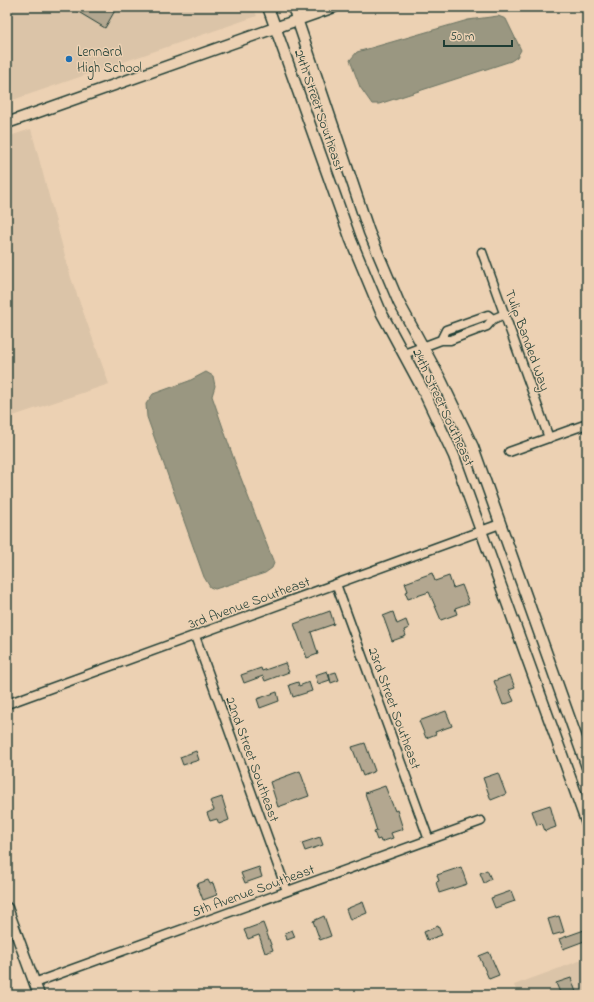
<svg xmlns="http://www.w3.org/2000/svg" width="594" height="1002" font-family="'Indie Flower',sans-serif">
	<rect width="100%" height="100%" fill="#ecd1b3"/>
	<filter id="ink" filterUnits="userSpaceOnUse"><feTurbulence type="fractalNoise" baseFrequency=".025" numOctaves="2"/><feDisplacementMap in="SourceGraphic" scale="8" xChannelSelector="R" yChannelSelector="G"/><feConvolveMatrix kernelMatrix="1 2 1 2 8 2 1 2 1" color-interpolation-filters="sRGB"/></filter>
	<g filter="url(#ink)">
		<path fill="#dbc4a8" d="M 7,7 L 253,7 L 257,16 L 7,102 Z
			M 31,129 L 71,278 L 109,384 L 7,418 L 7,137 Z
			M 587,958 L 587,995 L 518,995 L 514,985 Z"/>
		<path fill="#9a9781" stroke="#697362" d="M 498,16 L 506,19 L 521,50 L 517,57 L 511,61 L 379,104 L 372,104 L 360,87 L 350,60 L 357,52 L 468,20 Z
			M 206,372 L 213,376 L 215,386 L 212,396 L 237,468 L 274,563 L 272,568 L 265,573 L 215,589 L 210,587 L 204,577 L 147,417 L 146,404 L 153,394 L 189,381 Z"/>
		<path fill="#b3a790" stroke="#1f3d34" d="M 70,7 L 117,7 L 105,28 Z
			M 432,573 L 435,581 L 449,576 L 453,588 L 462,585 L 469,603 L 455,608 L 457,614 L 441,620 L 429,592 L 408,599 L 405,592 L 408,591 L 405,583 Z
			M 330,611 L 334,624 L 311,632 L 318,654 L 307,658 L 294,624 Z
			M 393,612 L 397,624 L 406,620 L 409,628 L 404,630 L 406,636 L 392,641 L 383,616 Z
			M 285,663 L 289,672 L 265,681 L 263,676 L 244,683 L 241,675 L 261,668 L 262,671 Z
			M 327,671 L 330,680 L 318,684 L 315,675 Z
			M 336,672 L 339,680 L 331,683 L 329,674 Z
			M 510,675 L 515,688 L 509,690 L 514,701 L 503,705 L 494,681 Z
			M 298,682 L 299,686 L 309,682 L 312,691 L 293,697 L 289,685 Z
			M 277,692 L 279,701 L 260,708 L 257,699 Z
			M 446,711 L 452,726 L 435,732 L 436,734 L 426,738 L 419,721 Z
			M 365,743 L 375,771 L 363,776 L 352,747 Z
			M 196,751 L 199,760 L 183,765 L 180,757 Z
			M 300,771 L 309,796 L 278,807 L 270,782 Z
			M 498,773 L 506,794 L 491,800 L 483,778 Z
			M 385,786 L 395,811 L 397,810 L 403,829 L 391,833 L 393,838 L 381,842 L 380,839 L 377,840 L 374,832 L 377,831 L 365,793 Z
			M 222,797 L 229,820 L 219,824 L 217,819 L 210,821 L 207,813 L 214,810 L 210,801 Z
			M 550,805 L 556,827 L 545,831 L 542,823 L 537,825 L 532,811 Z
			M 320,837 L 323,845 L 305,851 L 302,843 Z
			M 259,867 L 262,877 L 245,883 L 241,873 Z
			M 461,867 L 467,884 L 439,893 L 436,882 L 439,881 L 437,875 Z
			M 487,870 L 491,879 L 484,883 L 480,873 Z
			M 208,880 L 210,884 L 213,883 L 217,895 L 203,900 L 197,884 Z
			M 511,891 L 515,901 L 495,908 L 491,898 Z
			M 363,902 L 367,913 L 350,920 L 346,909 Z
			M 324,916 L 331,936 L 320,940 L 313,921 Z
			M 559,916 L 564,932 L 553,935 L 548,919 Z
			M 263,923 L 273,950 L 265,953 L 259,935 L 248,939 L 244,930 Z
			M 438,926 L 442,935 L 427,940 L 424,932 Z
			M 587,929 L 587,940 L 563,949 L 559,939 Z
			M 292,930 L 295,937 L 287,940 L 285,933 Z
			M 489,952 L 499,975 L 489,979 L 479,956 Z
			M 571,978 L 577,995 L 561,995 L 556,983 Z"/>
		<g fill="none" stroke-linecap="round" stroke-linejoin="round">
			<defs>
				<path id="minor" d="M 482,252 L 549,438
					M 441,340 L 446,330 L 488,315 L 493,319
					M 404,354 L 441,340 L 450,340 L 487,326 L 493,319 L 505,314
					M 509,452 L 587,424
					M 336,584 L 429,840
					M 195,636 L 287,891
					M 7,704 L 500,524
					M 34,983 L 481,821"/>
				<path id="tertiary" d="M 268,7 L 351,240 L 381,312 L 423,390 L 454,456 L 587,824
					M 293,7 L 369,232 L 399,303 L 441,380 L 473,447 L 587,767
					M 7,123 L 334,7
					M 7,908 L 39,995"/>
			</defs>
			<use href="#minor" stroke="#1f3d34" stroke-width="11"/>
			<use href="#tertiary" stroke="#1f3d34" stroke-width="13"/>
			<use href="#minor" stroke="#ecd1b3" stroke-width="8"/>
			<use href="#tertiary" stroke="#ecd1b3" stroke-width="10"/>
		</g>
	</g>
	<circle fill="#1f6fb2" stroke="#ecd1b3" stroke-width="1.5" cx="69" cy="59" r="4"/>
	<g text-anchor="middle" stroke-width="3" stroke-linejoin="round" paint-order="stroke">
		<g font-size="14" fill="#1f3d34" stroke="#ecd1b3" text-anchor="start">
			<text x="77" y="56">Lennard<tspan x="77" dy="16">High School</tspan></text>
		</g>
		<g font-size="14" fill="#1f3d34" stroke="#ecd1b3">
			<text transform="translate(320 110) rotate(71)" y="5">24th Street Southeast</text>
			<text transform="translate(528 340) rotate(70)" y="5">Tulip Banded Way</text>
			<text transform="translate(444 407) rotate(65)" y="5">24th Street Southeast</text>
			<text transform="translate(249 602) rotate(-20)" y="5">3rd Avenue Southeast</text>
			<text transform="translate(395 708) rotate(70)" y="5">23rd Street Southeast</text>
			<text transform="translate(253 759) rotate(70)" y="5">22nd Street Southeast</text>
			<text transform="translate(253 890) rotate(-20)" y="5">5th Avenue Southeast</text>
		</g>
	</g>
	<rect width="594" height="1002" fill="none" stroke="#ecd1b3" stroke-width="24"/>
	<rect x="12" y="12" width="570" height="978" fill="none" stroke="#1f3d34" stroke-width="1.5" filter="url(#ink)"/>
	<path d="M444 40v6h68v-6" fill="none" stroke="#1f3d34" stroke-width="2"/>
	<text x="450" y="40" font-size="12" fill="#1f3d34" stroke="#ecd1b3" stroke-width="3" paint-order="stroke">50 m</text>
</svg>
